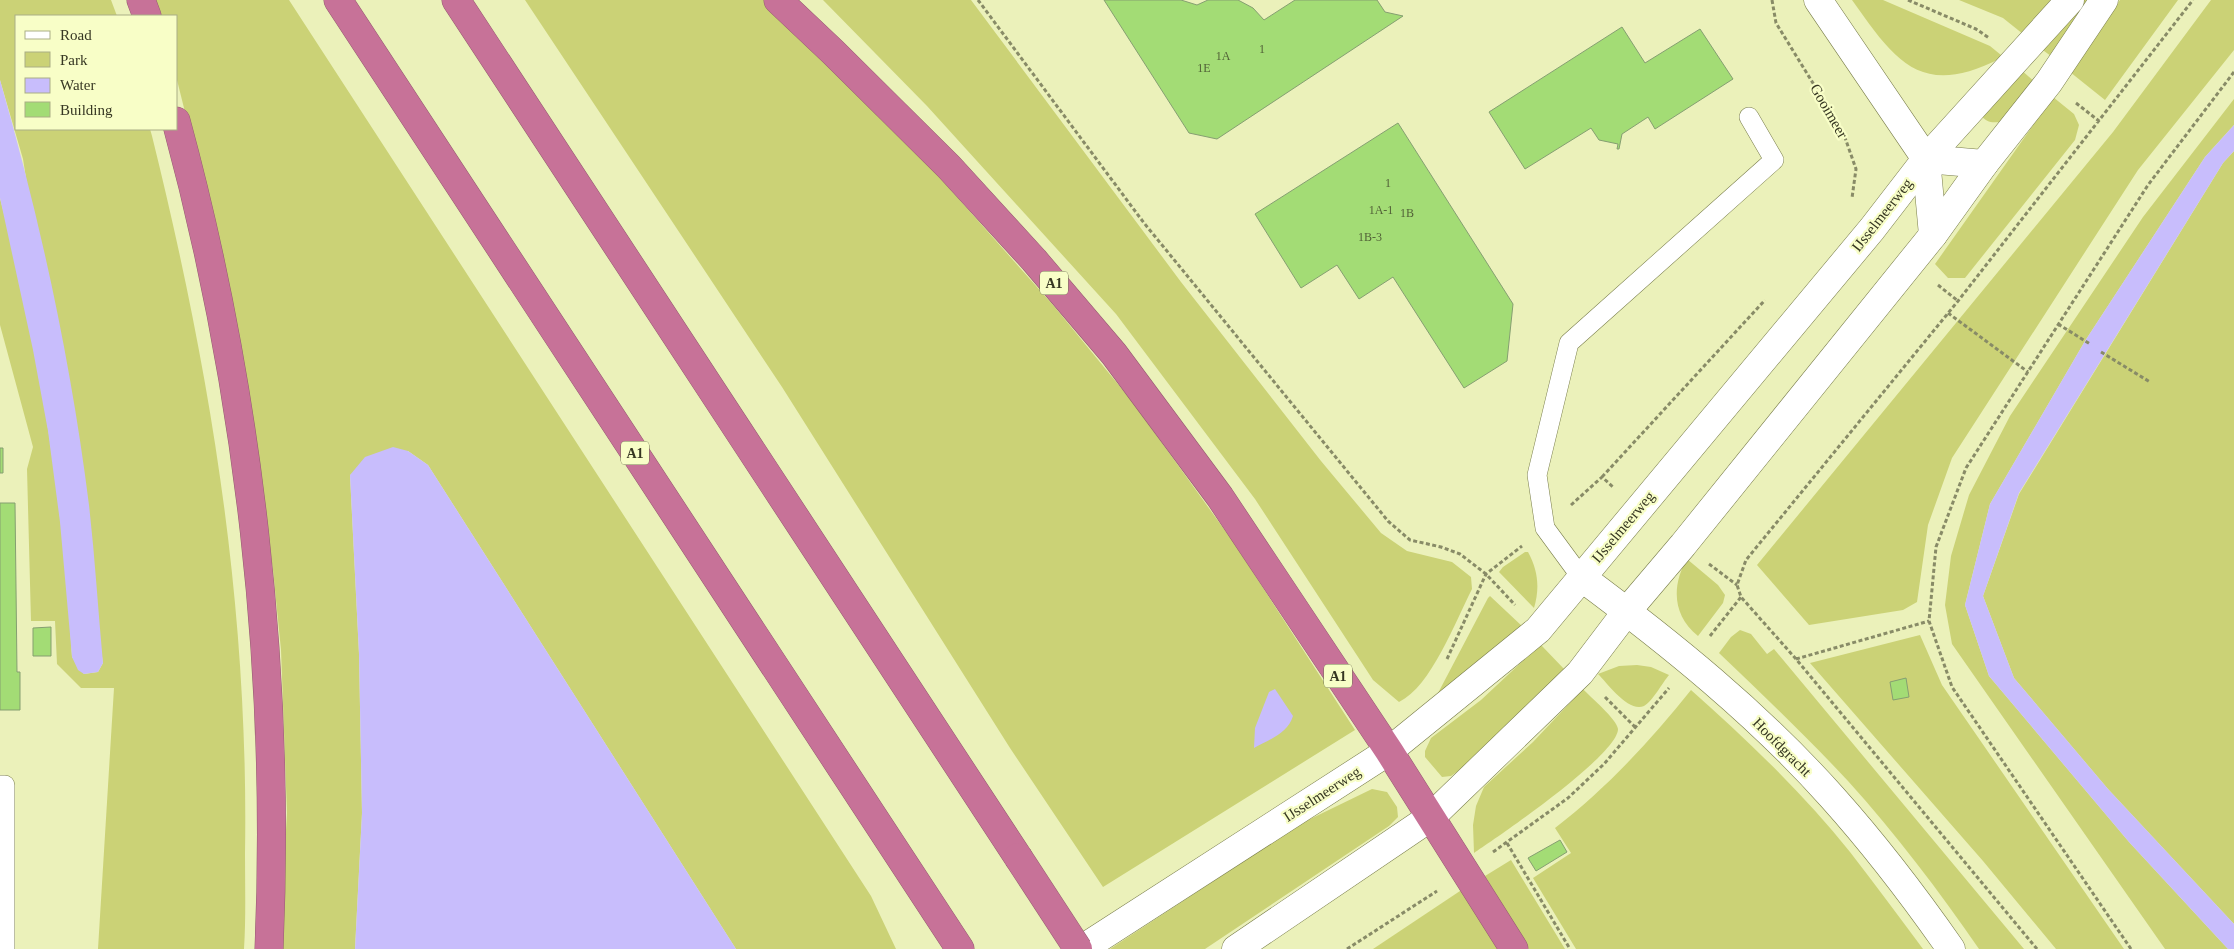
<svg xmlns="http://www.w3.org/2000/svg" width="2234" height="949" font-family="Georgia,serif">
	<rect width="100%" height="100%" fill="#ebf1ba"/>
	<path fill="#cbd276" d="M 0,0 L 111,0 L 117,16 L 16,16 L 16,129 L 150,129 L 152,136 C 211,374 249,608 245,854 C 245,886 246,918 244,949 L 98,949 L 114,688 L 81,688 L 57,664 L 55,621 L 31,621 L 27,469 L 33,447 L 0,325 L 0,198 C 39,344 64,506 72,657 L 84,674 L 98,672 L 103,663 L 23,159 L 0,80 Z
		M 155,0 L 289,0 L 871,896 L 896,949 L 736,949 L 428,465 L 408,451 L 350,475 L 359,654 L 362,813 L 355,949 L 279,949 L 287,813 L 281,650 L 273,570 L 244,377 L 213,224 L 176,76 L 176,16 L 160,16 Z
		M 525,0 L 766,0 L 868,97 L 1053,305 L 1131,400 L 1234,543 L 1355,730 L 1103,887 L 1010,748 L 782,387 Z
		M 823,0 L 971,0 L 1181,282 L 1321,461 L 1381,533 L 1407,551 L 1452,562 L 1471,577 L 1472,589 C 1456,620 1431,687 1399,702 L 1373,680 L 1255,499 L 1116,314 L 927,106 Z
		M 1852,0 L 1883,0 L 1990,46 L 2001,55 L 2001,58 C 1921,99 1896,62 1852,0 Z
		M 1959,0 L 2055,0 L 2023,34 L 2003,18 Z
		M 2082,0 L 2090,0 L 2055,59 L 2040,48 Z
		M 2120,0 L 2178,0 L 2105,100 L 2070,72 Z
		M 2211,0 L 2234,0 L 2234,50 L 2138,170 L 1952,458 L 1928,525 L 1917,602 L 1903,610 L 1809,625 L 1757,565 L 2113,132 Z
		M 2020,69 L 2037,84 L 2004,121 C 1995,123 1987,124 1981,115 Z
		M 2053,97 L 2074,114 L 2079,125 L 2075,140 L 1965,278 L 1948,278 L 1935,264 Z
		M 2234,99 L 2234,125 L 2205,157 L 2085,341 L 1990,504 L 1965,605 L 1989,676 L 2129,842 L 2228,949 L 2165,949 L 1952,644 L 1945,605 L 1951,556 L 1969,495 L 2010,416 L 2143,217 Z
		M 2234,151 L 2234,924 L 2108,789 L 2014,678 L 1983,596 L 2019,494 L 2223,163 Z
		M 1525,552 L 1528,552 C 1538,570 1540,588 1534,608 L 1499,572 L 1503,567 Z
		M 1687,559 L 1718,585 L 1725,595 L 1723,603 L 1698,636 C 1673,616 1671,586 1687,559 Z
		M 1490,596 L 1523,627 L 1437,695 L 1488,598 Z
		M 1740,630 L 1751,634 L 1767,654 L 1774,649 L 2024,949 L 1979,949 C 1939,891 1896,834 1848,781 C 1807,737 1763,695 1719,653 L 1731,637 Z
		M 1920,635 L 1942,685 L 2124,949 L 2056,949 L 1983,861 L 1810,663 Z
		M 1539,646 L 1542,646 L 1565,670 L 1465,766 L 1451,776 L 1442,777 L 1425,757 L 1425,751 L 1431,738 L 1481,700 Z
		M 1637,665 L 1651,667 L 1669,675 C 1663,682 1652,702 1644,706 C 1629,713 1608,684 1598,674 L 1619,666 Z
		M 1583,689 C 1590,697 1617,719 1618,729 C 1618,755 1498,837 1474,853 L 1473,825 L 1476,806 L 1484,787 L 1533,742 Z
		M 1691,690 C 1747,740 1803,793 1850,852 C 1875,884 1899,917 1923,949 L 1576,949 L 1533,878 L 1571,853 L 1555,828 C 1607,788 1650,741 1691,690 Z
		M 1372,789 L 1387,792 L 1397,807 L 1398,817 L 1389,826 L 1205,949 L 1110,949 L 1302,823 Z
		M 1511,860 L 1565,949 L 1529,949 L 1485,876 Z
		M 1463,889 L 1502,949 L 1373,949 Z"/>
	<path fill="#c8bdfc" d="M 0,80 C 40,219 71,361 89,505 C 95,557 98,610 103,663 L 98,672 L 84,674 L 78,670 L 72,657 L 60,522 L 48,431 L 33,350 L 0,198 Z
		M 2234,125 L 2234,151 L 2223,163 L 2019,493 L 1983,596 L 2014,678 L 2108,789 L 2234,924 L 2234,949 L 2228,949 L 2129,842 L 1989,676 L 1965,605 L 1990,504 L 2085,341 L 2205,157 Z
		M 393,447 L 408,451 L 428,465 L 736,949 L 355,949 L 362,813 L 359,654 L 350,475 L 365,457 Z
		M 1275,689 L 1293,716 C 1288,733 1269,740 1254,748 L 1255,728 L 1269,692 Z"/>
	<path fill="#a3dc75" stroke="#859f71" d="M 1104,0 L 1181,0 L 1197,5 L 1208,0 L 1238,0 L 1253,8 L 1264,20 L 1295,0 L 1377,0 L 1385,12 L 1403,16 L 1217,139 L 1189,133 Z
		M 1622,27 L 1645,63 L 1700,29 L 1733,79 L 1655,129 L 1648,117 L 1622,134 L 1619,149 L 1617,149 L 1618,144 L 1599,140 L 1591,128 L 1525,169 L 1489,112 Z
		M 1398,123 L 1513,304 L 1507,361 L 1464,388 L 1393,277 L 1359,299 L 1337,265 L 1301,288 L 1255,214 Z
		M 0,448 L 3,448 L 3,473 L 0,473 Z
		M 0,503 L 15,503 L 17,672 L 20,672 L 20,710 L 0,710 Z
		M 51,627 L 51,656 L 33,656 L 33,628 Z
		M 1906,678 L 1909,697 L 1893,700 L 1890,682 Z
		M 1560,840 L 1567,852 L 1536,871 L 1528,858 Z"/>
	<g fill="none" stroke-linecap="round" stroke-linejoin="round">
		<defs>
			<path id="service" d="M 1581,577 L 1545,528 L 1537,475 L 1569,343 L 1774,160 L 1749,117
				M 0,785 L 5,785 L 5,949"/>
			<path id="minor" d="M 1818,0 L 1926,159 L 1933,235
				M 1926,159 L 1984,164
				M 1581,577 C 1670,643 1758,714 1832,797 C 1875,845 1914,896 1951,949"/>
			<path id="secondary" d="M 1082,949 L 1389,751 L 1538,630 L 1872,229 L 1926,159 L 2070,0
				M 1236,949 L 1431,817 L 1580,673 L 1627,611 L 1683,545 L 1933,235 L 1984,164 L 2049,82 L 2104,0"/>
			<path id="motorway" d="M 141,0 L 147,16
				M 338,0 L 960,949
				M 456,0 L 1018,857
				M 778,0 L 833,52 L 949,167 L 1034,260 L 1114,354 L 1220,497 L 1389,751 L 1514,949
				M 176,121 C 249,389 281,672 269,949"/>
		</defs>
		<use href="#service" stroke="#787c4a" stroke-width="20"/>
		<use href="#minor" stroke="#787c4a" stroke-width="29"/>
		<use href="#secondary" stroke="#787c4a" stroke-width="29"/>
		<use href="#motorway" stroke="#945d6f" stroke-width="29"/>
		<path stroke="#888b67" stroke-width="3" stroke-dasharray="4 2.5" stroke-linecap="butt" d="M 978,0 L 1144,223 L 1388,521 L 1410,540 L 1441,547 L 1460,554 L 1486,574 L 1515,605
			M 1772,0 L 1776,23 L 1843,132 L 1856,169 L 1852,198
			M 1908,0 L 1976,29 L 1989,38
			M 2076,103 L 2099,121
			M 1938,285 L 1958,301
			M 1948,313 L 2028,372
			M 2058,324 L 2090,344
			M 2101,352 L 2150,382
			M 1602,477 L 1765,300
			M 1571,505 L 1602,477 L 1613,487
			M 1709,564 L 1737,585
			M 1710,636 L 1741,597
			M 1447,659 L 1486,574 L 1522,546
			M 1796,659 L 1929,621
			M 1605,697 L 1636,728
			M 1507,843 L 1570,949
			M 1493,852 L 1568,798 L 1604,764 L 1669,688
			M 1347,949 L 1437,891
			M 2037,949 L 1796,659 L 1741,597 L 1737,585 L 1746,560 L 1958,301 L 2193,0
			M 2131,949 L 1952,687 L 1929,621 L 1936,547 L 1966,468 L 2148,185 L 2234,72"/>
		<use href="#service" stroke="#fff" stroke-width="19"/>
		<use href="#minor" stroke="#fff" stroke-width="28"/>
		<use href="#secondary" stroke="#fff" stroke-width="28"/>
		<use href="#motorway" stroke="#c77298" stroke-width="28"/>
		<defs>
			<path id="motorway-bridge" d="M 1018,857 L 1078,949"/>
		</defs>
		<use href="#motorway-bridge" stroke="#945d6f" stroke-width="29" stroke-linecap="butt"/>
		<use href="#motorway-bridge" stroke="#c77298" stroke-width="28"/>
	</g>
	<g text-anchor="middle" stroke-width="4.5" stroke-linejoin="round" paint-order="stroke">
		<g font-size="12" fill="#516037">
			<text x="1262" y="53">1</text>
			<text x="1223" y="60">1A</text>
			<text x="1204" y="72">1E</text>
			<text x="1388" y="187">1</text>
			<text x="1381" y="214">1A-1</text>
			<text x="1407" y="217">1B</text>
			<text x="1370" y="241">1B-3</text>
		</g>
		<g fill="#f8fec7" stroke="#707354" stroke-width="1">
			<rect x="1040" y="271.5" width="28" height="23" rx="4"/>
			<rect x="621" y="441.5" width="28" height="23" rx="4"/>
			<rect x="1324" y="664.5" width="28" height="23" rx="4"/>
		</g>
		<g font-size="14" font-weight="bold" fill="#363722">
			<text x="1054" y="288">A1</text>
			<text x="635" y="458">A1</text>
			<text x="1338" y="681">A1</text>
		</g>
		<g font-size="15" fill="#363722" stroke="#f8fec7">
			<text transform="translate(1829 111) rotate(60)" y="5">Gooimeer</text>
			<text transform="translate(1882 215) rotate(-52)" y="5">IJsselmeerweg</text>
			<text transform="translate(1623 527) rotate(-50)" y="5">IJsselmeerweg</text>
			<text transform="translate(1782 747) rotate(45)" y="5">Hoofdgracht</text>
			<text transform="translate(1322 794) rotate(-33)" y="5">IJsselmeerweg</text>
		</g>
	</g>
	<rect x="15" y="15" width="162" height="115" fill="#f8fec7" stroke="#aaae85"/>
	<rect x="25" y="31" width="25" height="8" fill="#ffffff" stroke="#aaae85"/>
	<text x="60" y="40" font-size="15" fill="#363722">Road</text>
	<rect x="25" y="52" width="25" height="15" fill="#cbd276" stroke="#aaae85"/>
	<text x="60" y="65" font-size="15" fill="#363722">Park</text>
	<rect x="25" y="78" width="25" height="15" fill="#c8bdfc" stroke="#aaae85"/>
	<text x="60" y="90" font-size="15" fill="#363722">Water</text>
	<rect x="25" y="102" width="25" height="15" fill="#a3dc75" stroke="#aaae85"/>
	<text x="60" y="115" font-size="15" fill="#363722">Building</text>
</svg>
